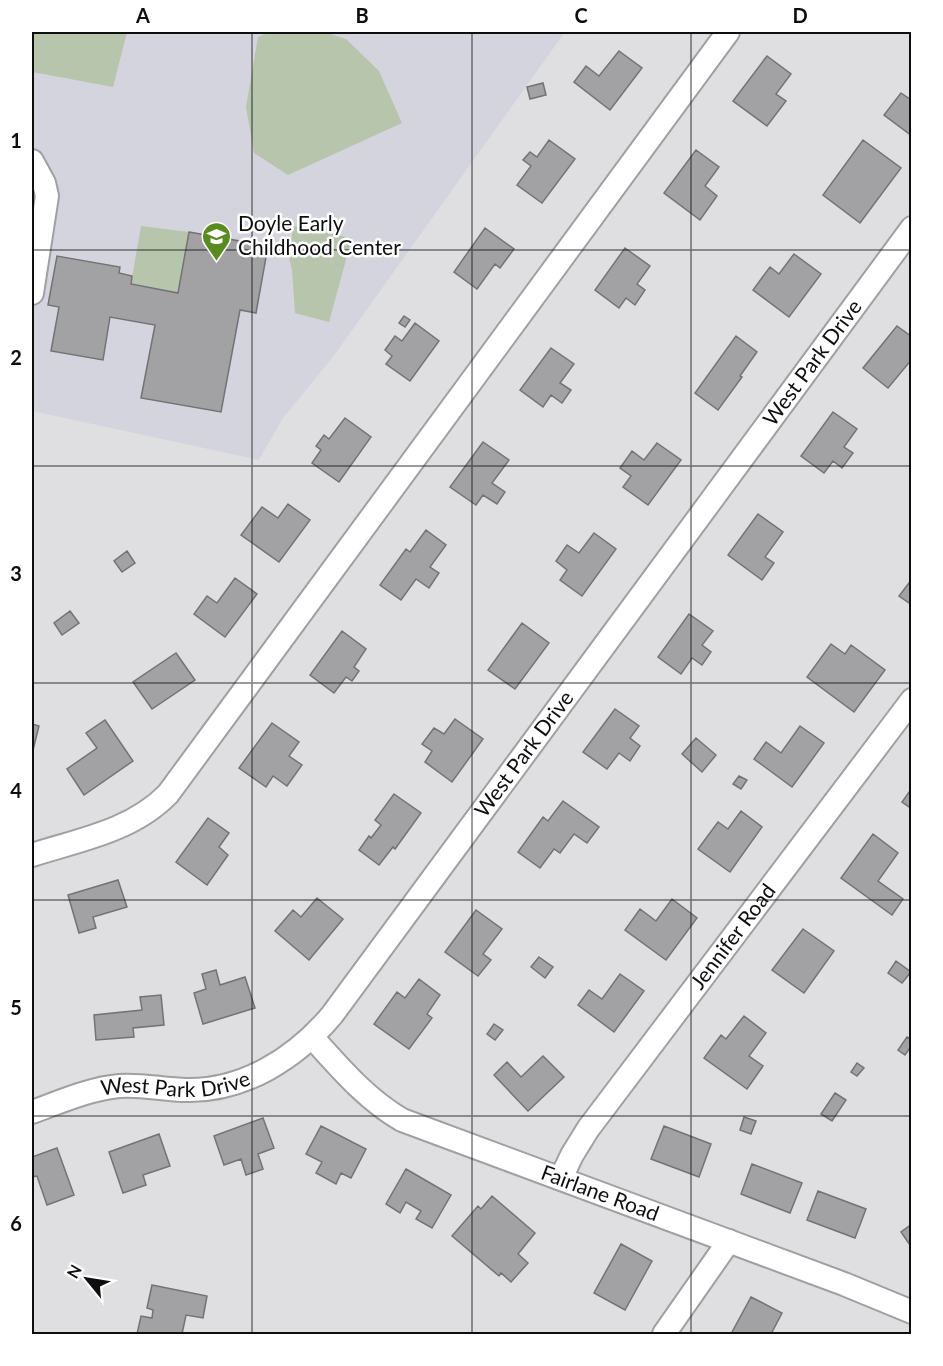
<svg xmlns="http://www.w3.org/2000/svg" width="943" height="1366" font-family="Lato,sans-serif">
	<rect width="100%" height="100%" fill="#dfdfe2"/>
	<path fill="#d4d4de" d="M 32,32 L 565,32 L 333,357 L 283,418 L 259,460 L 32,411 Z"/>
	<path fill="#b6c5ac" d="M 32,32 L 127,32 L 113,87 L 32,72 Z
		M 270,32 L 324,32 L 346,39 L 379,71 L 402,123 L 288,175 L 254,153 L 246,107 L 258,37 Z
		M 141,226 L 189,232 L 178,293 L 131,284 Z
		M 294,226 L 352,238 L 329,322 L 295,313 L 292,270 L 288,253 Z"/>
	<path fill="#a2a2a5" stroke="#737376" stroke-width="1.5" d="M 619,51 L 642,68 L 610,110 L 574,82 L 586,66 L 599,76 Z
		M 767,56 L 791,74 L 776,94 L 786,101 L 767,126 L 733,101 Z
		M 543,83 L 546,95 L 530,99 L 527,87 Z
		M 901,93 L 910,99 L 912,97 L 912,136 L 884,115 Z
		M 549,140 L 575,159 L 542,203 L 517,185 L 531,166 L 523,160 L 530,152 L 537,157 Z
		M 863,140 L 901,168 L 860,223 L 823,195 Z
		M 696,150 L 719,167 L 705,186 L 717,196 L 700,220 L 664,193 Z
		M 485,228 L 514,249 L 500,268 L 495,264 L 477,289 L 454,272 Z
		M 189,232 L 268,246 L 256,313 L 240,310 L 221,412 L 141,398 L 155,325 L 110,317 L 103,360 L 51,351 L 59,307 L 48,305 L 57,256 L 120,267 L 119,273 L 132,276 L 131,284 L 178,293 Z
		M 625,248 L 650,266 L 637,284 L 645,290 L 635,305 L 626,298 L 619,308 L 595,290 Z
		M 794,254 L 821,274 L 789,317 L 753,290 L 770,267 L 779,274 Z
		M 404,316 L 410,320 L 405,327 L 399,323 Z
		M 415,323 L 439,341 L 410,381 L 386,364 L 392,356 L 385,350 L 395,336 L 402,341 Z
		M 897,326 L 912,337 L 912,359 L 888,388 L 863,368 Z
		M 736,336 L 757,352 L 740,376 L 742,377 L 718,410 L 695,393 Z
		M 551,348 L 574,364 L 560,383 L 571,390 L 562,403 L 551,395 L 543,407 L 520,390 Z
		M 833,412 L 857,429 L 844,447 L 853,453 L 842,468 L 833,461 L 824,473 L 801,456 Z
		M 345,418 L 371,437 L 339,482 L 312,463 L 321,450 L 316,446 L 324,435 L 329,439 Z
		M 483,442 L 509,460 L 492,483 L 505,492 L 497,504 L 483,495 L 476,505 L 450,487 Z
		M 657,443 L 681,460 L 648,505 L 623,487 L 631,476 L 620,468 L 632,451 L 644,460 Z
		M 288,504 L 310,520 L 279,562 L 241,535 L 262,507 L 278,518 Z
		M 758,514 L 783,532 L 765,557 L 774,563 L 762,580 L 728,555 Z
		M 426,530 L 446,545 L 430,567 L 439,573 L 429,588 L 416,579 L 401,600 L 380,585 L 406,549 L 410,552 Z
		M 594,533 L 616,549 L 582,596 L 560,580 L 567,570 L 556,561 L 567,545 L 579,553 Z
		M 127,551 L 135,563 L 122,572 L 114,561 Z
		M 235,578 L 257,594 L 225,637 L 194,614 L 207,596 L 217,603 Z
		M 912,579 L 912,605 L 899,596 Z
		M 70,611 L 79,623 L 62,635 L 54,623 Z
		M 689,614 L 713,631 L 702,645 L 711,652 L 702,665 L 692,658 L 681,674 L 658,657 Z
		M 522,623 L 549,643 L 515,689 L 488,670 Z
		M 342,631 L 366,649 L 354,667 L 359,671 L 352,681 L 346,677 L 334,693 L 310,675 Z
		M 831,644 L 845,654 L 851,645 L 885,670 L 854,712 L 807,677 Z
		M 176,653 L 195,680 L 152,709 L 133,682 Z
		M 615,709 L 639,726 L 630,738 L 640,746 L 630,761 L 619,753 L 607,769 L 583,752 Z
		M 455,719 L 483,739 L 452,782 L 425,762 L 432,751 L 422,744 L 434,728 L 444,734 Z
		M 105,720 L 133,761 L 84,795 L 67,769 L 97,748 L 86,733 Z
		M 272,723 L 299,742 L 289,756 L 302,765 L 287,786 L 273,776 L 266,787 L 239,768 Z
		M 32,724 L 39,726 L 32,754 Z
		M 800,726 L 824,743 L 792,787 L 754,759 L 766,742 L 781,753 Z
		M 696,738 L 716,755 L 702,772 L 682,754 Z
		M 739,776 L 747,780 L 741,789 L 733,784 Z
		M 912,788 L 912,809 L 902,802 Z
		M 394,794 L 421,813 L 395,849 L 393,847 L 379,865 L 359,850 L 369,836 L 371,838 L 381,825 L 375,820 Z
		M 563,801 L 599,827 L 587,843 L 574,834 L 560,853 L 554,849 L 540,868 L 518,852 L 543,817 L 548,821 Z
		M 741,811 L 762,827 L 730,872 L 698,849 L 718,822 L 728,829 Z
		M 208,818 L 229,833 L 219,847 L 228,855 L 207,885 L 176,862 Z
		M 873,834 L 898,853 L 878,881 L 903,899 L 892,915 L 841,878 Z
		M 118,880 L 127,907 L 93,917 L 96,928 L 79,933 L 68,895 Z
		M 317,898 L 343,919 L 309,960 L 275,931 L 293,910 L 301,917 Z
		M 672,899 L 697,918 L 666,960 L 625,930 L 640,909 L 656,921 Z
		M 476,910 L 502,929 L 483,954 L 491,960 L 478,976 L 445,952 Z
		M 803,929 L 834,951 L 804,993 L 772,970 Z
		M 539,957 L 553,967 L 545,978 L 531,967 Z
		M 896,961 L 911,972 L 902,983 L 888,973 Z
		M 216,970 L 220,985 L 245,977 L 255,1008 L 203,1024 L 194,993 L 206,989 L 202,974 Z
		M 620,974 L 644,991 L 614,1032 L 578,1005 L 589,990 L 602,999 Z
		M 419,979 L 440,995 L 427,1014 L 432,1018 L 409,1049 L 374,1024 L 397,992 L 405,998 Z
		M 161,995 L 164,1025 L 133,1028 L 134,1037 L 96,1040 L 94,1015 L 142,1010 L 140,997 Z
		M 744,1016 L 766,1033 L 749,1056 L 763,1066 L 747,1089 L 704,1058 L 721,1035 L 726,1039 Z
		M 494,1024 L 503,1030 L 495,1040 L 487,1034 Z
		M 907,1037 L 912,1040 L 912,1045 L 905,1055 L 898,1050 Z
		M 543,1056 L 564,1077 L 528,1111 L 494,1075 L 507,1062 L 521,1077 Z
		M 857,1063 L 864,1068 L 857,1076 L 851,1072 Z
		M 835,1093 L 846,1100 L 832,1121 L 821,1114 Z
		M 744,1117 L 756,1121 L 751,1134 L 740,1130 Z
		M 263,1118 L 274,1148 L 258,1154 L 263,1169 L 246,1175 L 241,1159 L 224,1165 L 214,1136 Z
		M 321,1126 L 366,1149 L 351,1178 L 341,1173 L 336,1184 L 316,1173 L 322,1162 L 306,1154 Z
		M 664,1126 L 711,1144 L 699,1177 L 651,1159 Z
		M 159,1134 L 170,1166 L 143,1175 L 146,1185 L 123,1193 L 109,1152 Z
		M 57,1148 L 74,1195 L 47,1205 L 37,1176 L 32,1177 L 32,1157 Z
		M 752,1164 L 802,1183 L 790,1213 L 741,1194 Z
		M 406,1169 L 451,1195 L 432,1228 L 416,1219 L 421,1211 L 406,1202 L 400,1213 L 386,1204 Z
		M 818,1191 L 866,1209 L 855,1238 L 807,1220 Z
		M 492,1196 L 535,1233 L 518,1254 L 528,1263 L 511,1282 L 501,1273 L 499,1276 L 452,1236 L 478,1206 L 481,1209 Z
		M 912,1224 L 912,1248 L 901,1232 Z
		M 621,1244 L 652,1261 L 625,1310 L 594,1293 Z
		M 152,1285 L 207,1296 L 203,1318 L 186,1315 L 182,1334 L 137,1334 L 141,1316 L 152,1318 L 153,1310 L 147,1308 Z
		M 751,1297 L 782,1313 L 771,1334 L 731,1334 Z"/>
	<g fill="none" stroke-linecap="round" stroke-linejoin="round">
		<defs>
			<g id="minor">
				<path d="M 32,161 L 44,183 L 47,196 L 32,293"/>
				<path d="M 32,855 C 79,840 132,831 168,794 L 728,32"/>
				<path id="s1" d="M 312,1037 C 340,1068 366,1099 402,1120 L 844,1284 L 912,1312"/>
				<path id="s2" d="M 32,1112 C 60,1102 89,1089 119,1086 C 142,1084 164,1090 187,1090 C 244,1091 296,1058 332,1015 L 912,228"/>
				<path id="s3" d="M 561,1178 L 572,1155 L 588,1129 L 912,700"/>
				<path d="M 664,1334 L 729,1241"/>
			</g>
		</defs>
		<use href="#minor" stroke="#a0a0a3" stroke-width="26"/>
		<use href="#minor" stroke="#fff" stroke-width="22"/>
	</g>
	<path fill="none" stroke="#0e0e0f" stroke-width="1.5" stroke-opacity="0.55" d="M 252,32 L 252,1334M 472,32 L 472,1334M 691,32 L 691,1334M 32,250 L 912,250M 32,466 L 912,466M 32,683 L 912,683M 32,900 L 912,900M 32,1116 L 912,1116"/>
	<defs>
		<symbol id="school-pin" viewBox="-11 -11 22 30"><path d="M0 17L-7.5 6A9.5 9.5 0 1 1 7.5 6Z" fill="#598b21" stroke="#fff"/><path d="M0-5L7-2L0 1L-7-2ZM-4 1L0 2.5L4 1V4Q0 6-4 4Z" fill="#fff"/></symbol>
	</defs>
	<g fill-rule="evenodd">
		<use href="#school-pin" x="200" y="220" width="33" height="45"/>
	</g>
	<g text-anchor="middle" stroke-width="5" stroke-linejoin="round" paint-order="stroke">
		<g font-size="21" fill="#0e0e0f" stroke="#fff" text-anchor="start">
			<text x="238" y="231">Doyle Early<tspan x="238" dy="24">Childhood Center</tspan></text>
		</g>
		<g font-size="21" fill="#0e0e0f" stroke="#fff">
			<text dy="7" stroke="none"><textPath href="#s2" startOffset="1138">West Park Drive</textPath></text>
			<text dy="7" stroke="none"><textPath href="#s2" startOffset="652">West Park Drive</textPath></text>
			<text dy="7" stroke="none"><textPath href="#s3" startOffset="297">Jennifer Road</textPath></text>
			<text dy="7" stroke="none"><textPath href="#s2" startOffset="148">West Park Drive</textPath></text>
			<text dy="7" stroke="none"><textPath href="#s1" startOffset="334">Fairlane Road</textPath></text>
		</g>
	</g>
	<rect width="943" height="1366" fill="none" stroke="#ffffff" stroke-width="66"/>
	<g transform="translate(87 1279) rotate(300)" stroke="#ffffff" stroke-width="4.5" paint-order="stroke">
	<path d="M0-4.5L10 22L0 15L-10 22Z" fill="#0e0e0f"/>
	<text y="-9" font-size="16" font-weight="bold" text-anchor="middle" fill="#0e0e0f">N</text>
	</g>
	<rect x="33" y="33" width="877" height="1300" fill="none" stroke="#0e0e0f" stroke-width="2"/>
	<g font-size="20" text-anchor="middle" font-weight="bold" fill="#0e0e0f">
		<text x="143" y="23">A</text>
		<text x="362" y="23">B</text>
		<text x="581" y="23">C</text>
		<text x="800" y="23">D</text>
		<text x="16" y="148">1</text>
		<text x="16" y="365">2</text>
		<text x="16" y="581">3</text>
		<text x="16" y="798">4</text>
		<text x="16" y="1015">5</text>
		<text x="16" y="1231">6</text>
	</g>
</svg>
